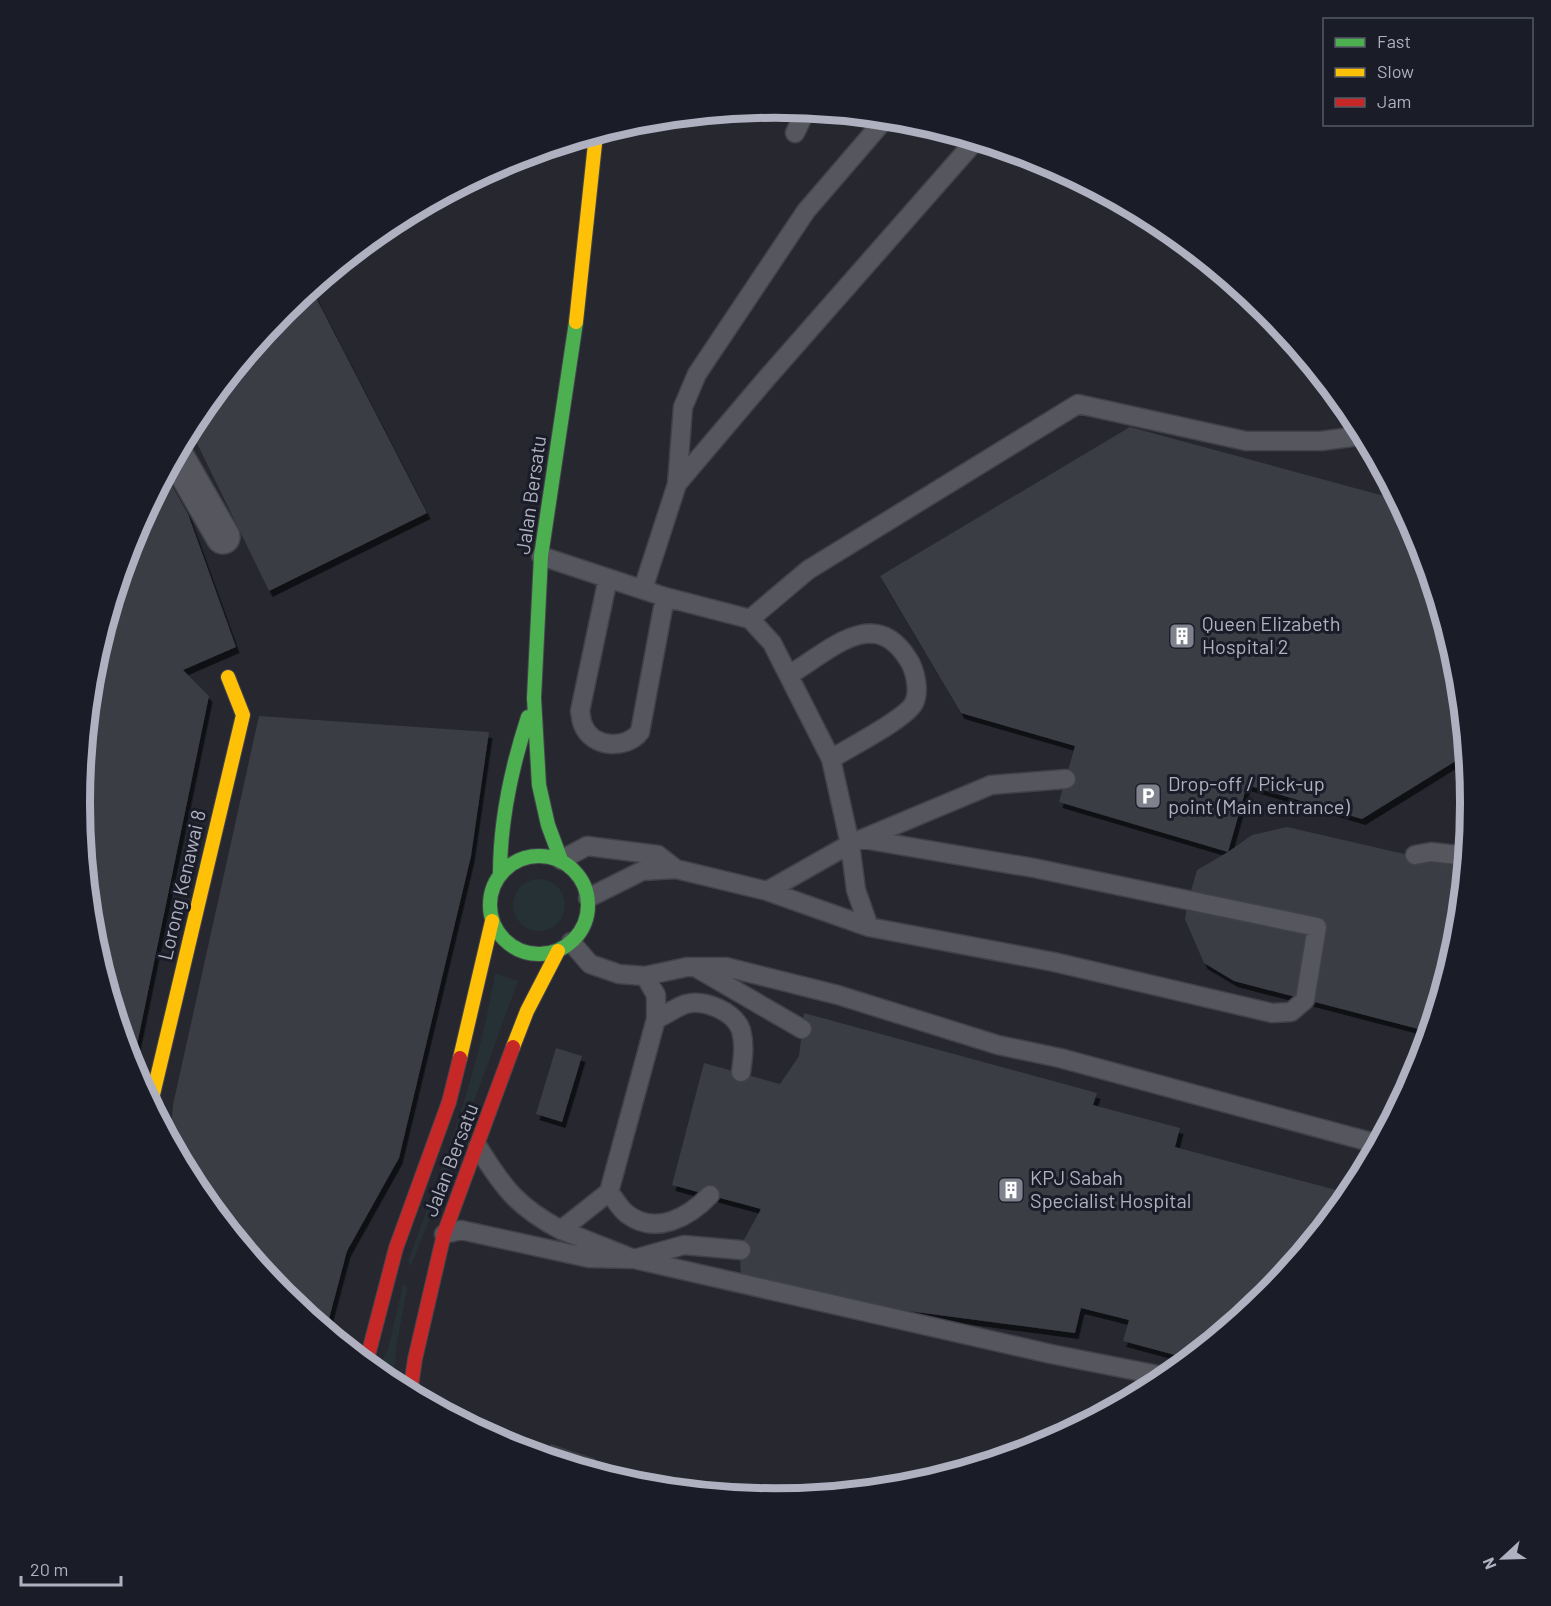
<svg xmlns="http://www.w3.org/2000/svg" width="1551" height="1606" font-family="Barlow,sans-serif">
	<defs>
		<filter id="shadow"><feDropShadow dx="3.5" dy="6" stdDeviation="0" flood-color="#0009"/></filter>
	</defs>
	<rect width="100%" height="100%" fill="#26272f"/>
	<path fill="#263136" d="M513 905a26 26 0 1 1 52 0a26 26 0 1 1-52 0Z
		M 495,973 L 518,981 L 450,1167 L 411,1266 L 408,1262 C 442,1167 479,1073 495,973 Z
		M 403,1285 L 406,1285 L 407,1289 L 396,1349 L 394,1384 L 377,1372 L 388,1349 Z"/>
	<path fill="#3b3c44" filter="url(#shadow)" d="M 311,288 L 427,513 L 269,591 L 190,429 L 197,416 L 284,311 Z
		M 1130,427 L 1399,500 L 1419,537 L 1458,668 L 1467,754 L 1362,819 L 1247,785 L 1228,852 L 1252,835 L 1287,827 L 1465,868 L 1458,939 L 1430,1032 L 1234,981 L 1204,963 L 1185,919 L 1188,901 L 1197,870 L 1228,852 L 1059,802 L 1075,746 L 961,713 L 880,576 Z
		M 166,475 L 188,514 L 236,647 L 183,670 L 209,696 L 132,1069 L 93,938 L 80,803 L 93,667 L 133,536 Z
		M 259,716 L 489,732 L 471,856 L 399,1158 L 347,1251 L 326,1330 L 283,1295 L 197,1189 L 170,1140 L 173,1105 Z
		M 804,1013 L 1097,1093 L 1093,1105 L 1180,1128 L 1175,1147 L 1351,1194 L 1267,1295 L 1217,1336 L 1213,1335 L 1211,1342 L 1190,1359 L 1123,1341 L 1129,1320 L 1081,1308 L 1075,1333 L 741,1289 L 740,1247 L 761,1209 L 672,1185 L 704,1063 L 780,1084 L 799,1056 Z
		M 556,1048 L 582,1056 L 562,1122 L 536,1114 Z
		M 551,1444 L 596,1459 L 592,1470 L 547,1455 Z"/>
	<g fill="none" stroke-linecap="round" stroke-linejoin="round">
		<defs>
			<path id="lane" d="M 795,133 L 806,110
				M 677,484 L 683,407 L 697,374 L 806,211 L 886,118
				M 541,556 L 665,597 L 750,619 L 772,643 L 831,759 L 850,844 L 856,890 L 869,927
				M 608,578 L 580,711 C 581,715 581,721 583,725 C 592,748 626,750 640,732 L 665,597
				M 643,589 L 677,484 L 766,379 L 976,140
				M 750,619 L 808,570 L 1078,404 L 1246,441 L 1321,441 L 1359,436 L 1366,439
				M 789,675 C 828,652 874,604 908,659 C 915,669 920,691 914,703 C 906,719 848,748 831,759
				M 1415,855 L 1431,852 L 1466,856
				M 561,860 L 587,846 L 658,855 L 676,869
				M 767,891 L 850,844 L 991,785 L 1066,779
				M 588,898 L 642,871 L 676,869 L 767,891 L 869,927 L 1054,962 L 1272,1013 L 1291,1012 L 1305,1000 L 1317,927 L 1034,868 L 863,839
				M 571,942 L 590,964 L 619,974 L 645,976 L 687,967 L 726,967 L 838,995 L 998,1045 L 1060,1058 L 1378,1144
				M 695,967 L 802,1029
				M 656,1019 C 666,1015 676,1007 686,1004 C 704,999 734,1011 741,1030 C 745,1045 743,1058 741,1072
				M 478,1147 C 504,1189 518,1207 561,1230 L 609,1192 L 656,1019 L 656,995 L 645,976
				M 609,1192 C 615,1199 620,1209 627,1214 C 656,1236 689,1217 710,1195
				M 561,1230 L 634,1259 L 1051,1354 L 1168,1377
				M 444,1234 L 461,1230 L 589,1258 L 634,1259 L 684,1245 L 741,1250"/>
			<path id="street" d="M 176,455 L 223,537"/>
			<path id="fast" d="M490 905a49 49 0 1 1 98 0a49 49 0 1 1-98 0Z
				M 561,860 L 548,825 L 539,785 L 534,698 L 541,556 L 576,322
				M 500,874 C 500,819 511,769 528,717"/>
			<path id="slow" d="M 576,322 L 596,134
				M 513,1047 L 527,1011 L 558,951
				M 460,1058 L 492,921
				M 151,1103 L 243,715 L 228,677"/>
			<path id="jam" d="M 366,1363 L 396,1248 L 449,1102 L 460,1058
				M 410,1393 L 415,1359 L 444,1234 L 513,1047"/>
		</defs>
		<use href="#lane" stroke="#414248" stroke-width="21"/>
		<use href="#street" stroke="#414248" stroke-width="36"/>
		<use href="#fast" stroke="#43444c" stroke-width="16"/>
		<use href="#slow" stroke="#43444c" stroke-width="16"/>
		<use href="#jam" stroke="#43444c" stroke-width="16"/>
		<use href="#lane" stroke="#55565e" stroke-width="18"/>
		<use href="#street" stroke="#55565e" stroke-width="33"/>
		<use href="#fast" stroke="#4caf50" stroke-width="14"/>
		<use href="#slow" stroke="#ffc107" stroke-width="14"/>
		<use href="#jam" stroke="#c62828" stroke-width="14"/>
	</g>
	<defs>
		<symbol id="building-square" viewBox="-11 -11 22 22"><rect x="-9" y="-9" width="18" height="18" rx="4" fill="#7f818d" stroke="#1a1c28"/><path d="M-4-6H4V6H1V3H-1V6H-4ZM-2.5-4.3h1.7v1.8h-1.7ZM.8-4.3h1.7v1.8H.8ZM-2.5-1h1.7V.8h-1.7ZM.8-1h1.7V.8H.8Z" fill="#fff"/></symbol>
		<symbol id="parking-square" viewBox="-11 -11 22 22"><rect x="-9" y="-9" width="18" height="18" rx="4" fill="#7f818d" stroke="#1a1c28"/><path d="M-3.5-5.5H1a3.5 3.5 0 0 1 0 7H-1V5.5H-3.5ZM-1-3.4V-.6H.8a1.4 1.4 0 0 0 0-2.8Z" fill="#fff"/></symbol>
	</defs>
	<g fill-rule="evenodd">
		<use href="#building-square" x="1167" y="621" width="30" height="30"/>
		<use href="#parking-square" x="1133" y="781" width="30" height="30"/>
		<use href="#building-square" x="996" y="1175" width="30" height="30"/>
	</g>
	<g text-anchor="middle" stroke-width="6" stroke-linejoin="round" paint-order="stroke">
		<g font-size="20" fill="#afb1c0" stroke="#1a1c28">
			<text transform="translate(531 495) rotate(-82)" y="7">Jalan Bersatu</text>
			<text transform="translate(182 885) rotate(-77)" y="7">Lorong Kenawai 8</text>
			<text transform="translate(451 1160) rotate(-69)" y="7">Jalan Bersatu</text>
		</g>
		<g font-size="20" fill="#afb1c0" stroke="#1a1c28" text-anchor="start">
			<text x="1202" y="631">Queen Elizabeth<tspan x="1202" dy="23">Hospital 2</tspan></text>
			<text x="1168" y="791">Drop-off / Pick-up<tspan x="1168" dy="23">point (Main entrance)</tspan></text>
			<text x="1030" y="1185">KPJ Sabah<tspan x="1030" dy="23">Specialist Hospital</tspan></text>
		</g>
	</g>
	<path d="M0 0H1551V1606H0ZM90 803a685 685 0 1 1 1370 0a685 685 0 1 1-1370 0Z" fill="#1a1c28" fill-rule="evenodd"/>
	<path fill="none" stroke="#afb1c0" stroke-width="8" d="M90 803a685 685 0 1 1 1370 0a685 685 0 1 1-1370 0Z"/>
	<rect x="1323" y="18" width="210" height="108" fill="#1a1c28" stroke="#565865" stroke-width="1.5"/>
	<rect x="1335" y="38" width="30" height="9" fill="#4caf50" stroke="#565865" stroke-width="1.5"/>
	<text x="1377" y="48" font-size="18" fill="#afb1c0">Fast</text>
	<rect x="1335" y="68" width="30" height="9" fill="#ffc107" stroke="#565865" stroke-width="1.5"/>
	<text x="1377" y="78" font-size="18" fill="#afb1c0">Slow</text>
	<rect x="1335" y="98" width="30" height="9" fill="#c62828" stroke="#565865" stroke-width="1.5"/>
	<text x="1377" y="108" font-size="18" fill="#afb1c0">Jam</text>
	<g transform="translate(1503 1558) rotate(248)" stroke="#1a1c28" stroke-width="4.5" paint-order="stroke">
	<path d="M0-4.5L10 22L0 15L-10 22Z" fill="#afb1c0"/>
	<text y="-9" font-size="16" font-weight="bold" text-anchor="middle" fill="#afb1c0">N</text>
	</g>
	<path d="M21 1576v9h100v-9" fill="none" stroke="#afb1c0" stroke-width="3"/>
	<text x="30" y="1576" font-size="18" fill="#afb1c0" stroke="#1a1c28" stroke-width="4.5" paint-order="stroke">20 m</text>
</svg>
